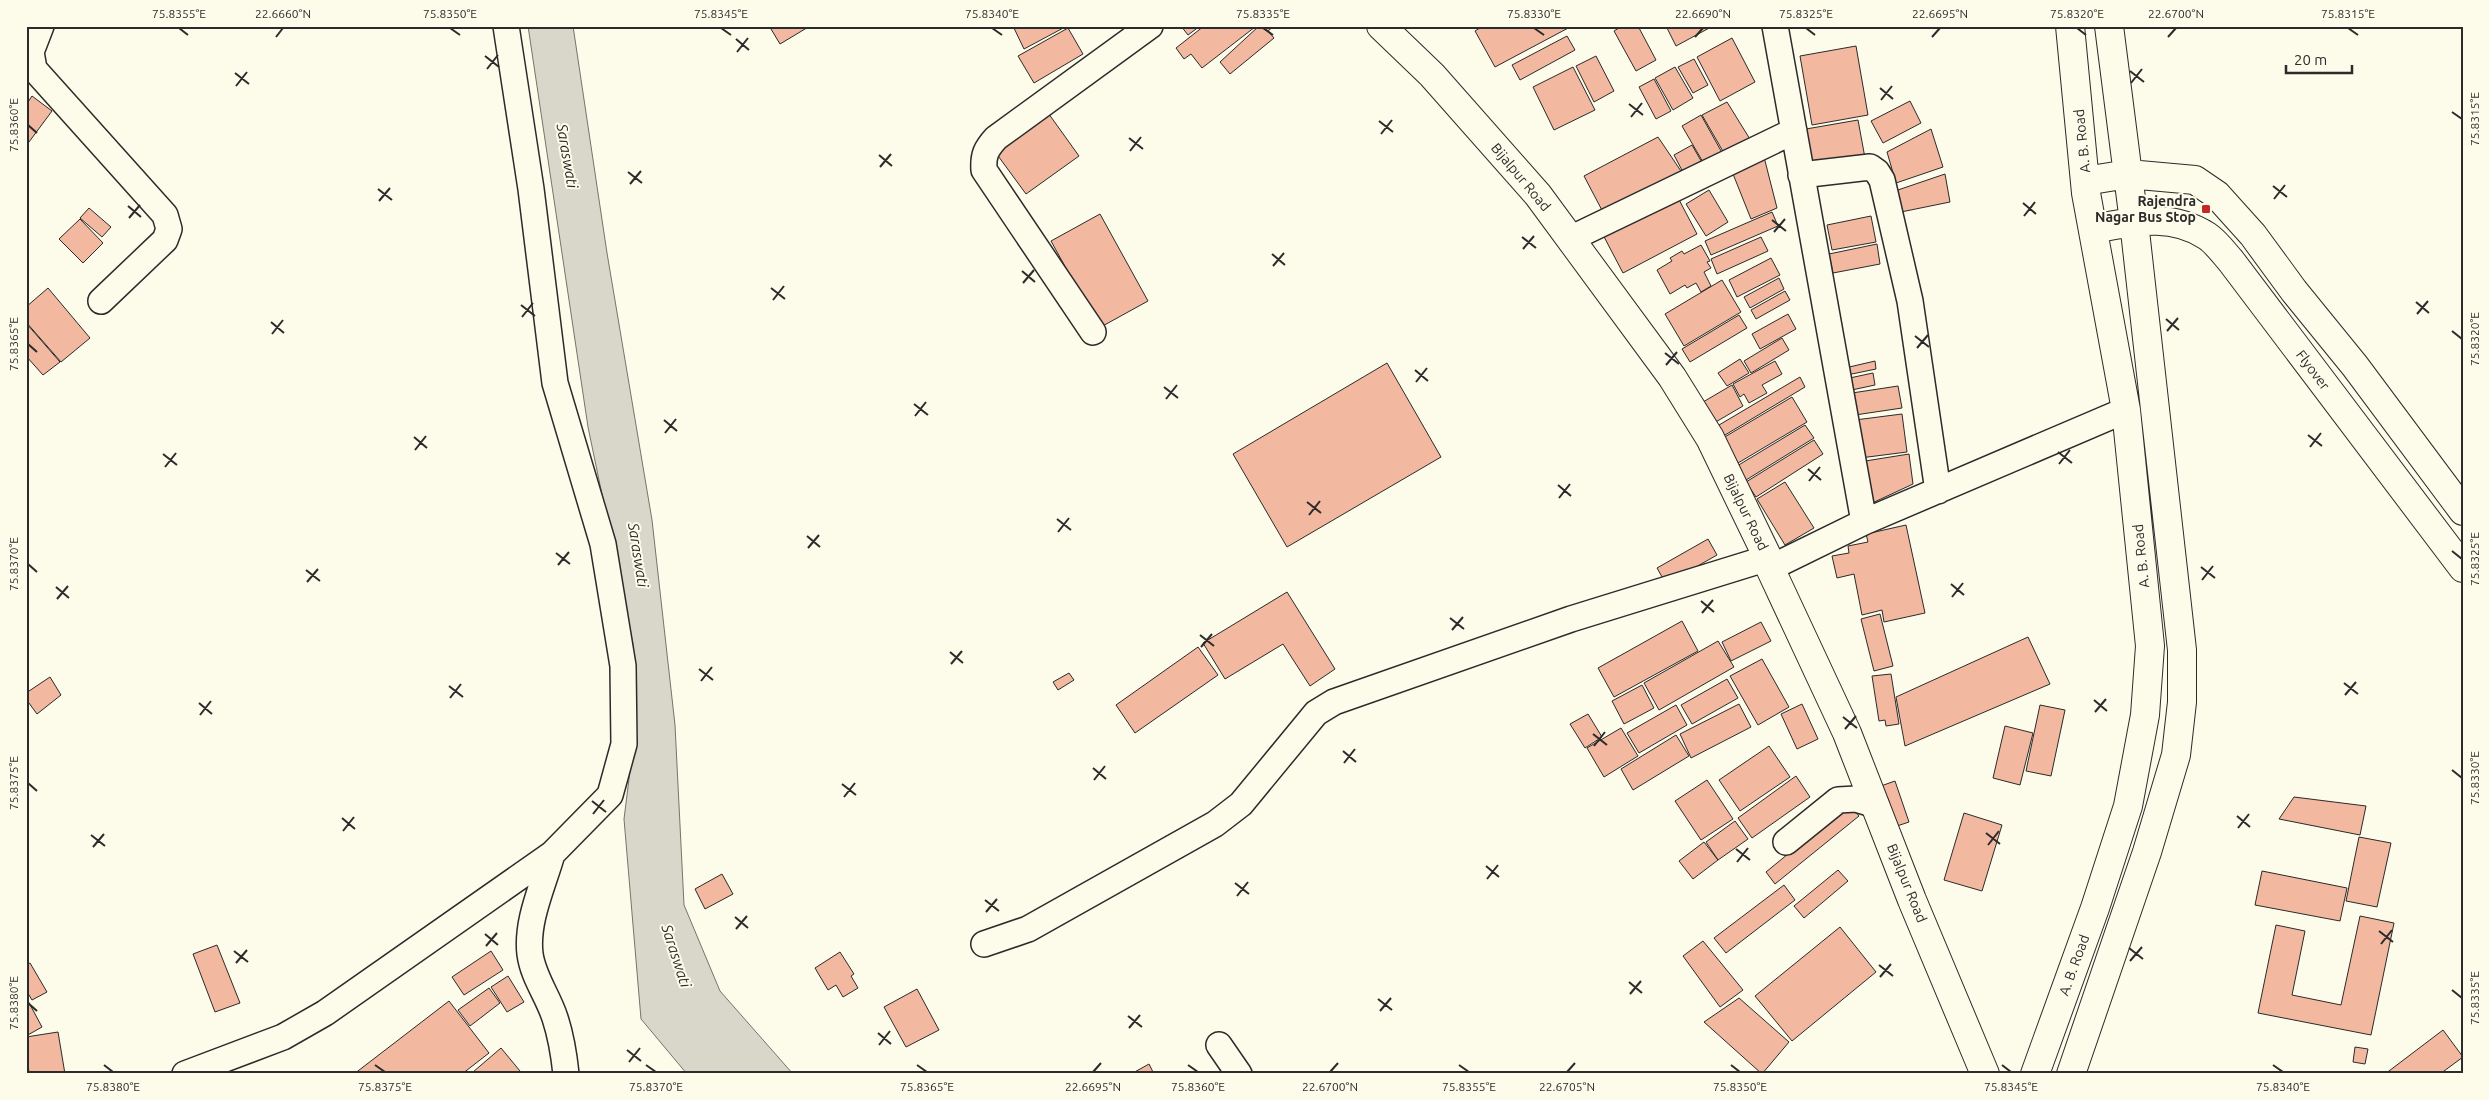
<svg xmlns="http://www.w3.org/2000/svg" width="2489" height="1100" font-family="Ubuntu,sans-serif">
	<rect width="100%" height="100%" fill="#fdfbea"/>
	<path fill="#d8d7c9" stroke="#74746e" d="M 528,26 L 573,26 L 607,253 L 652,520 L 675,725 L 684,905 L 720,991 L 793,1074 L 687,1074 L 641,1019 L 624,819 L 635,731 L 633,644 L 588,427 Z"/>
	<path fill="#f2b8a0" stroke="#2b2b2b" d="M 776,26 L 810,26 L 780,44 L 771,29 Z
		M 1013,26 L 1067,26 L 1024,49 Z
		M 1181,26 L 1200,26 L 1188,35 Z
		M 1204,26 L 1254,26 L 1255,27 L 1202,68 L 1191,54 L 1184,59 L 1176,48 Z
		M 1259,26 L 1274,26 L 1268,31 L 1274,38 L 1230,74 L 1220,62 Z
		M 1483,26 L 1572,26 L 1495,67 L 1475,31 Z
		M 1622,26 L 1638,26 L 1656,60 L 1636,71 L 1614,31 Z
		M 1666,26 L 1713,26 L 1676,46 Z
		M 1068,28 L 1083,54 L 1034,83 L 1018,56 Z
		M 1567,36 L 1575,50 L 1520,80 L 1512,65 Z
		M 1732,38 L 1755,82 L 1720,101 L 1697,57 Z
		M 1856,46 L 1868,115 L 1812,125 L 1800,56 Z
		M 1596,56 L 1614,91 L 1594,102 L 1576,66 Z
		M 1694,59 L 1708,85 L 1693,93 L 1678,67 Z
		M 1573,67 L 1595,110 L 1554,130 L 1533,87 Z
		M 1675,67 L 1693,98 L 1673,110 L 1655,78 Z
		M 1654,79 L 1671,111 L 1656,119 L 1639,87 Z
		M 32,96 L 52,111 L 26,146 L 26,105 Z
		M 1910,101 L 1921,123 L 1883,143 L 1871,121 Z
		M 1727,102 L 1753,144 L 1728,160 L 1702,115 Z
		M 1046,110 L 1079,156 L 1026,194 L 993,149 Z
		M 1701,115 L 1725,158 L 1707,169 L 1682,126 Z
		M 1858,120 L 1865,158 L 1813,168 L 1806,129 Z
		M 1931,129 L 1943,167 L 1896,183 L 1887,152 Z
		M 1658,137 L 1685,177 L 1605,216 L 1584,176 Z
		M 1692,145 L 1704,166 L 1685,176 L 1674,155 Z
		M 1764,157 L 1777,208 L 1751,219 L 1733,174 Z
		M 1945,174 L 1950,202 L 1896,213 L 1892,192 Z
		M 1709,190 L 1728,222 L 1706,236 L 1686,204 Z
		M 1675,192 L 1697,234 L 1623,273 L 1601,231 Z
		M 89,208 L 111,227 L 102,237 L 80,218 Z
		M 1772,212 L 1778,226 L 1711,255 L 1705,241 Z
		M 1100,214 L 1148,301 L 1099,328 L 1051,241 Z
		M 1871,216 L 1876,242 L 1832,250 L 1827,225 Z
		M 80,219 L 103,243 L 83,263 L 59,239 Z
		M 1761,237 L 1768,251 L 1717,274 L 1711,259 Z
		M 1877,244 L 1880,264 L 1833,273 L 1829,254 Z
		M 1701,245 L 1710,261 L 1707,262 L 1711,268 L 1704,272 L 1711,286 L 1701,292 L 1696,283 L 1687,288 L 1685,285 L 1670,294 L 1657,270 L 1672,261 L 1670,258 L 1682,251 L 1684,254 Z
		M 1771,258 L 1780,275 L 1737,297 L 1729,280 Z
		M 1779,278 L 1784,289 L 1750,308 L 1744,297 Z
		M 1722,280 L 1741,312 L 1684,346 L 1665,314 Z
		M 48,288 L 90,338 L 61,362 L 26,322 L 26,307 Z
		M 1785,291 L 1790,300 L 1756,319 L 1751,310 Z
		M 1788,314 L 1796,329 L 1760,349 L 1752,334 Z
		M 1739,315 L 1747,328 L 1690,362 L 1682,349 Z
		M 26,323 L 60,362 L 43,375 L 26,356 Z
		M 1782,338 L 1789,350 L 1751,373 L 1744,361 Z
		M 1740,359 L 1749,373 L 1727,386 L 1718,373 Z
		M 1775,361 L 1782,374 L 1762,385 L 1767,393 L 1749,403 L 1744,394 L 1740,397 L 1733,384 Z
		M 1875,361 L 1876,369 L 1847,375 L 1845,368 Z
		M 1387,363 L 1441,457 L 1287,547 L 1233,454 Z
		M 1873,373 L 1875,385 L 1847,391 L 1845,379 Z
		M 1800,377 L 1805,387 L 1720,438 L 1714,428 Z
		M 1732,385 L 1743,406 L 1714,423 L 1703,402 Z
		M 1898,386 L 1902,408 L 1855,415 L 1852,393 Z
		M 1792,397 L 1807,422 L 1738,463 L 1723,438 Z
		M 1902,414 L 1907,452 L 1860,458 L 1855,420 Z
		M 1805,425 L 1814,438 L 1746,480 L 1737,466 Z
		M 1814,440 L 1823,454 L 1756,497 L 1746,482 Z
		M 1909,454 L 1913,484 L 1868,505 L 1859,462 Z
		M 1785,482 L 1814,528 L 1785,545 L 1757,499 Z
		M 1906,525 L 1925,613 L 1884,622 L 1882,610 L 1862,615 L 1854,574 L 1837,578 L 1832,556 L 1849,553 L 1848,546 L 1868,542 L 1866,534 Z
		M 1708,539 L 1717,555 L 1666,584 L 1657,568 Z
		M 1287,592 L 1335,669 L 1310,686 L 1283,644 L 1225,679 L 1203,643 Z
		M 1880,614 L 1893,666 L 1874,671 L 1861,619 Z
		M 1682,621 L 1698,651 L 1614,697 L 1598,668 Z
		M 1761,622 L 1771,641 L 1731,661 L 1722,642 Z
		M 2028,637 L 2050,684 L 1905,746 L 1896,697 Z
		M 1718,641 L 1734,667 L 1659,710 L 1644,683 Z
		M 1198,647 L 1218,675 L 1135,733 L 1116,705 Z
		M 1762,659 L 1789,707 L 1758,725 L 1730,676 Z
		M 1069,673 L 1074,680 L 1058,690 L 1053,682 Z
		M 1891,674 L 1899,724 L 1886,726 L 1885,720 L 1879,721 L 1872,676 Z
		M 50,677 L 61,695 L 37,714 L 26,699 L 26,693 Z
		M 1727,679 L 1738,698 L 1692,724 L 1681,705 Z
		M 1642,685 L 1654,708 L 1624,724 L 1612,701 Z
		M 1739,704 L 1751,727 L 1691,758 L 1680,734 Z
		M 1802,704 L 1818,739 L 1797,749 L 1781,714 Z
		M 1676,705 L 1687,725 L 1639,753 L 1627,733 Z
		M 2040,705 L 2065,710 L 2051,776 L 2026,771 Z
		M 1588,714 L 1602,737 L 1585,748 L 1570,724 Z
		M 2005,726 L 2033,733 L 2020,785 L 1993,778 Z
		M 1621,728 L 1638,756 L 1604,777 L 1587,748 Z
		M 1676,735 L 1689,756 L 1633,790 L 1621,769 Z
		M 1769,746 L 1790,777 L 1740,811 L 1719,780 Z
		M 1796,776 L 1810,797 L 1752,838 L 1738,818 Z
		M 1707,780 L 1733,819 L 1701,840 L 1675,801 Z
		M 1895,781 L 1909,822 L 1891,828 L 1878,787 Z
		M 2294,797 L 2366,806 L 2360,835 L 2279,819 Z
		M 1849,804 L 1859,816 L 1775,884 L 1766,872 Z
		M 1964,813 L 2002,825 L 1982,891 L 1944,880 Z
		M 1735,821 L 1748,839 L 1718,860 L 1706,842 Z
		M 2359,837 L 2391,843 L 2377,907 L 2346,901 Z
		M 1704,842 L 1718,860 L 1693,879 L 1679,861 Z
		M 1838,870 L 1848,881 L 1804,918 L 1794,906 Z
		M 2262,871 L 2347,888 L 2340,921 L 2255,905 Z
		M 722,874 L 733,894 L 705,909 L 695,889 Z
		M 1784,885 L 1795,900 L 1726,953 L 1714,938 Z
		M 2360,916 L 2394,923 L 2371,1035 L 2258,1013 L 2276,925 L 2305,931 L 2292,995 L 2341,1005 Z
		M 1840,927 L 1876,972 L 1792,1041 L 1755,996 Z
		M 1703,941 L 1743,990 L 1720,1007 L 1683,956 Z
		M 217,945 L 240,1003 L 215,1012 L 193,954 Z
		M 491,951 L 503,970 L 464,995 L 452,977 Z
		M 840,952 L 854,974 L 851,976 L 858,988 L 843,997 L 836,985 L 828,990 L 815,968 Z
		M 30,963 L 47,992 L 32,1000 L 26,990 L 26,965 Z
		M 508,976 L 524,1002 L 507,1012 L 491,987 Z
		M 489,988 L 500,1003 L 470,1026 L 458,1010 Z
		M 917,989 L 939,1030 L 906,1047 L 884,1007 Z
		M 1739,998 L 1789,1042 L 1762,1074 L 1704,1022 Z
		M 27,999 L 42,1027 L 26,1036 L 26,999 Z
		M 449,1001 L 489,1053 L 462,1074 L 354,1074 Z
		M 2443,1030 L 2463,1057 L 2440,1074 L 2385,1074 Z
		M 58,1032 L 65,1074 L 29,1074 L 26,1037 Z
		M 2355,1047 L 2368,1049 L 2365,1064 L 2353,1062 Z
		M 501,1048 L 520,1071 L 517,1074 L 474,1074 L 473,1072 Z
		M 1149,1064 L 1154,1074 L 1131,1074 Z"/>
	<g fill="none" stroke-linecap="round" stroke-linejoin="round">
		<defs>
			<path id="minor" d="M 41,26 L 31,52 L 34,69 L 165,215 L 169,229 L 165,240 L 101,301
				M 1775,26 L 1864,522
				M 1801,175 L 1870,167 L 1877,172 L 1882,180 L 1910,301 L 1938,491
				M 1570,239 L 1794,131
				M 1093,332 L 984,170 C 983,155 986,149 996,138 L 1150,26
				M 1770,568 L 1864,522 L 2126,410
				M 1786,842 L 1838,800 L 1856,799 L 1876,805
				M 552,854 C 543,886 526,921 530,954 C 533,977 548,996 555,1018 C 561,1036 564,1055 566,1074
				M 984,944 L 1028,929 L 1215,824 L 1241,804 L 1316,713 L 1334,702 L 1571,619 L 1768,558
				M 1219,1045 L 1239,1074
				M 185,1074 L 283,1037 L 325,1013 L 552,854 L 610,795 L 624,744 L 623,666 L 603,544 L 555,383 L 531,189 L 506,26"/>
			<path id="major" d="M 1381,26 L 1432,75 L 1538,195 L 1672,377 L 1710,438 L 1768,558 L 1770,568 L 1847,733 L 1912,900 L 1985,1074
				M 2085,181 L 2128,174 L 2195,180 L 2217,195 L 2253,235 L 2294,291 L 2355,366 L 2463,511
				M 2093,229 C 2133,222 2170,212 2207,236 C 2216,242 2224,253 2231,261 L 2463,568
				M 2035,1074 L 2095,908 L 2128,806 L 2145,715 L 2150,646 L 2126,410 L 2086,193 L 2070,26
				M 2071,1074 L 2147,852 L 2176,755 L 2182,702 L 2182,650 L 2134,222 L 2109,26"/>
		</defs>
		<use href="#minor" stroke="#2b2b2b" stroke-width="28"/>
		<use href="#major" stroke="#2b2b2b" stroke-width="30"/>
		<use href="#minor" stroke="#fdfbea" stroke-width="25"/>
		<use href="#major" stroke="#fdfbea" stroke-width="28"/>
	</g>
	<path fill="none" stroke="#2b2b2b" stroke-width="2" d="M 179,28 L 188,35M 450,28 L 460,35M 721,28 L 731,35M 992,28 L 1002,35M 1263,28 L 1273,35M 1534,28 L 1544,35M 1806,28 L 1815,35M 2077,28 L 2086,35M 2348,28 L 2358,35M 276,37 L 283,28M 1695,37 L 1703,28M 1932,37 L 1940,28M 2168,37 L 2176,28M 736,39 L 749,50M 737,52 L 748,38M 485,56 L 499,67M 487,69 L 498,55M 2130,71 L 2144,82M 235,73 L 249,84M 2131,83 L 2142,69M 236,86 L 247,72M 1880,88 L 1893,99M 1881,100 L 1892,86M 1629,104 L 1643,115M 2452,112 L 2462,119M 1631,117 L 1642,103M 1379,121 L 1393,132M 28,125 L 37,133M 1381,134 L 1392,120M 1129,138 L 1143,149M 1130,151 L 1141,137M 879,155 L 892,166M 880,167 L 891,154M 628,172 L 642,183M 630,184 L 641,171M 2273,186 L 2287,197M 378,189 L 392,200M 2274,199 L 2285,185M 379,201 L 390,188M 2023,203 L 2036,214M 128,206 L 141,217M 2024,216 L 2035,202M 129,218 L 140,205M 1772,220 L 1786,231M 1774,232 L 1785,219M 1522,237 L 1536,248M 1523,249 L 1534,236M 1272,254 L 1285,265M 1273,266 L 1284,253M 1022,271 L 1035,282M 1023,283 L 1034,270M 771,288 L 785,299M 773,300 L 784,286M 2416,302 L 2429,313M 521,305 L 535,316M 2417,314 L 2428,301M 522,317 L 533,303M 2166,319 L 2179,330M 271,322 L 284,333M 2167,331 L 2178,318M 2452,331 L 2462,339M 272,334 L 283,320M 1915,336 L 1929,347M 28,344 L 37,352M 1917,348 L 1928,335M 1665,353 L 1679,364M 1666,365 L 1677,352M 1415,370 L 1428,381M 1416,382 L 1427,368M 1164,387 L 1178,398M 1166,399 L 1177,385M 914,404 L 928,415M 915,416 L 926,402M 664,420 L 677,431M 665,433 L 676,419M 2308,435 L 2322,446M 414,437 L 427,448M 2310,447 L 2321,433M 415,450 L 426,436M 2058,452 L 2072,463M 163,454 L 177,465M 2059,464 L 2070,450M 165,467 L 176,453M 1808,469 L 1821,480M 1809,481 L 1820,467M 1558,485 L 1571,496M 1559,498 L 1570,484M 1307,502 L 1321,513M 1309,515 L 1320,501M 1057,519 L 1071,530M 1058,532 L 1069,518M 807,536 L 820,547M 808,548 L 819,535M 2452,551 L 2462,559M 556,553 L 570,564M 28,564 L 37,572M 558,565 L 569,552M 2201,567 L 2215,578M 306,570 L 320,581M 2202,580 L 2213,566M 307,582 L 318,569M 1951,584 L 1964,595M 56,587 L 69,598M 1952,597 L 1963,583M 57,599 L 68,586M 1701,601 L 1714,612M 1702,613 L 1713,600M 1450,618 L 1464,629M 1452,630 L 1463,617M 1200,635 L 1214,646M 1201,647 L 1212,634M 950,652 L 963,663M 951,664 L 962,651M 699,669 L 713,680M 701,681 L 712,667M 2344,683 L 2358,694M 449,686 L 463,697M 2345,695 L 2356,682M 450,698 L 461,684M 2094,700 L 2107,711M 199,703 L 212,714M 2095,712 L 2106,699M 200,715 L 211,701M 1843,717 L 1857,728M 1845,729 L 1856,716M 1593,734 L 1607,745M 1594,746 L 1605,732M 1343,751 L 1356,762M 1344,763 L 1355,749M 1093,768 L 1106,779M 2452,770 L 2462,778M 1094,780 L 1105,766M 28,783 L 37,791M 842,784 L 856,795M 844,797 L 855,783M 592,801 L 606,812M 593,814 L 604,800M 2237,816 L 2250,827M 342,818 L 355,829M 2238,828 L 2249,814M 343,831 L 354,817M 1986,833 L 2000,844M 91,835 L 105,846M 1988,845 L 1999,831M 93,847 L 104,834M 1736,849 L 1750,860M 1737,862 L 1748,848M 1486,866 L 1499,877M 1487,879 L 1498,865M 1235,883 L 1249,894M 1237,896 L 1248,882M 985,900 L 999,911M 986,912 L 997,899M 735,917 L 748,928M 736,929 L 747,916M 2379,931 L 2393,942M 485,934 L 498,945M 2381,944 L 2392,930M 486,946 L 497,933M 2129,948 L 2143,959M 234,951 L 248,962M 2130,961 L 2142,947M 236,963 L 247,950M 1879,965 L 1893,976M 1880,977 L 1891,964M 1629,982 L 1642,993M 2452,990 L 2462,998M 1630,994 L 1641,981M 1378,999 L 1392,1010M 28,1003 L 37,1011M 1380,1011 L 1391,998M 1128,1016 L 1142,1027M 1129,1028 L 1140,1015M 878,1033 L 891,1044M 879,1045 L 890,1031M 627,1050 L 641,1061M 629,1062 L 640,1048M 104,1065 L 113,1072M 375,1065 L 385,1072M 646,1065 L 656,1072M 917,1065 L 927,1072M 1188,1065 L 1198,1072M 1459,1065 L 1469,1072M 1731,1065 L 1740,1072M 2002,1065 L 2011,1072M 2273,1065 L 2283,1072M 1093,1072 L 1101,1063M 1330,1072 L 1338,1063M 1567,1072 L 1575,1063"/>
	<rect fill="#c62828" stroke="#fdfbea" stroke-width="2" x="2201" y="204" width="10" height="10" rx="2.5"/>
	<g text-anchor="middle" stroke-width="4" stroke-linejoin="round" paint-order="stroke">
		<g font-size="14" fill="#2b2b2b" stroke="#fdfbea">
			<text transform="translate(2082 141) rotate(-96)" y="5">A. B. Road</text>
			<text transform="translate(1521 177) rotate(50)" y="5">Bijalpur Road</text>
			<text transform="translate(2313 370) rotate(53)" y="5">Flyover</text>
			<text transform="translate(1746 512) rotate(64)" y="5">Bijalpur Road</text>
			<text transform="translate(2141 556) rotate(-96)" y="5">A. B. Road</text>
			<text transform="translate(1907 883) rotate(68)" y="5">Bijalpur Road</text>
			<text transform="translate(2074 965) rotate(-70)" y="5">A. B. Road</text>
		</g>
		<g font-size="14" font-weight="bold" fill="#2b2b2b" stroke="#fdfbea" text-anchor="end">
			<text x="2196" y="206">Rajendra<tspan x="2196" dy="16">Nagar Bus Stop</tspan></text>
		</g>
		<g font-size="15" font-style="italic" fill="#2b2b2b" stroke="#fdfbea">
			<text transform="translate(567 156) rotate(80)" y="5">Saraswati</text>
			<text transform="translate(638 555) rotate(81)" y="5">Saraswati</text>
			<text transform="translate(676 956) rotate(72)" y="5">Saraswati</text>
		</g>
	</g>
	<rect width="2489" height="1100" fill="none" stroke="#fdfbea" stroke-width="55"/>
	<path d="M2286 65v8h66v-8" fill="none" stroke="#2b2b2b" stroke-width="2.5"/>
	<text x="2294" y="65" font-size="15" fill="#2b2b2b" stroke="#fdfbea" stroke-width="4" paint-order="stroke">20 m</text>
	<rect x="28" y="28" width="2434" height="1044" fill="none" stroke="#2b2b2b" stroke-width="2"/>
	<g font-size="12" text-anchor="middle" fill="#2b2b2b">
		<text x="179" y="18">75.8355°E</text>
		<text x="283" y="18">22.6660°N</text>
		<text x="450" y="18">75.8350°E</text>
		<text x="721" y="18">75.8345°E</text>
		<text x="992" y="18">75.8340°E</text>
		<text x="1263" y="18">75.8335°E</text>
		<text x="1534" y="18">75.8330°E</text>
		<text x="1703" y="18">22.6690°N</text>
		<text x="1806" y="18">75.8325°E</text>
		<text x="1940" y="18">22.6695°N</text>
		<text x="2077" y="18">75.8320°E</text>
		<text x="2176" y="18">22.6700°N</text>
		<text x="2348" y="18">75.8315°E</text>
		<text transform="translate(2475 119) rotate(-90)" y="4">75.8315°E</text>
		<text transform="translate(14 125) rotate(-90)" y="4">75.8360°E</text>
		<text transform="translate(2475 339) rotate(-90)" y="4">75.8320°E</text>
		<text transform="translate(14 344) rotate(-90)" y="4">75.8365°E</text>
		<text transform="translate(2475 559) rotate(-90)" y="4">75.8325°E</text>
		<text transform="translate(14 564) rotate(-90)" y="4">75.8370°E</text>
		<text transform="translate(2475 778) rotate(-90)" y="4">75.8330°E</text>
		<text transform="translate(14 783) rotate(-90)" y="4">75.8375°E</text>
		<text transform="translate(2475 998) rotate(-90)" y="4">75.8335°E</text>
		<text transform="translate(14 1003) rotate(-90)" y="4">75.8380°E</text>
		<text x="113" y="1091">75.8380°E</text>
		<text x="385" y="1091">75.8375°E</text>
		<text x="656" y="1091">75.8370°E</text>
		<text x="927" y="1091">75.8365°E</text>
		<text x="1093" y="1091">22.6695°N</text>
		<text x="1198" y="1091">75.8360°E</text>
		<text x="1330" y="1091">22.6700°N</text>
		<text x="1469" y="1091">75.8355°E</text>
		<text x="1567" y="1091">22.6705°N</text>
		<text x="1740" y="1091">75.8350°E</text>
		<text x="2011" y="1091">75.8345°E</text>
		<text x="2283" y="1091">75.8340°E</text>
	</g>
</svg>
